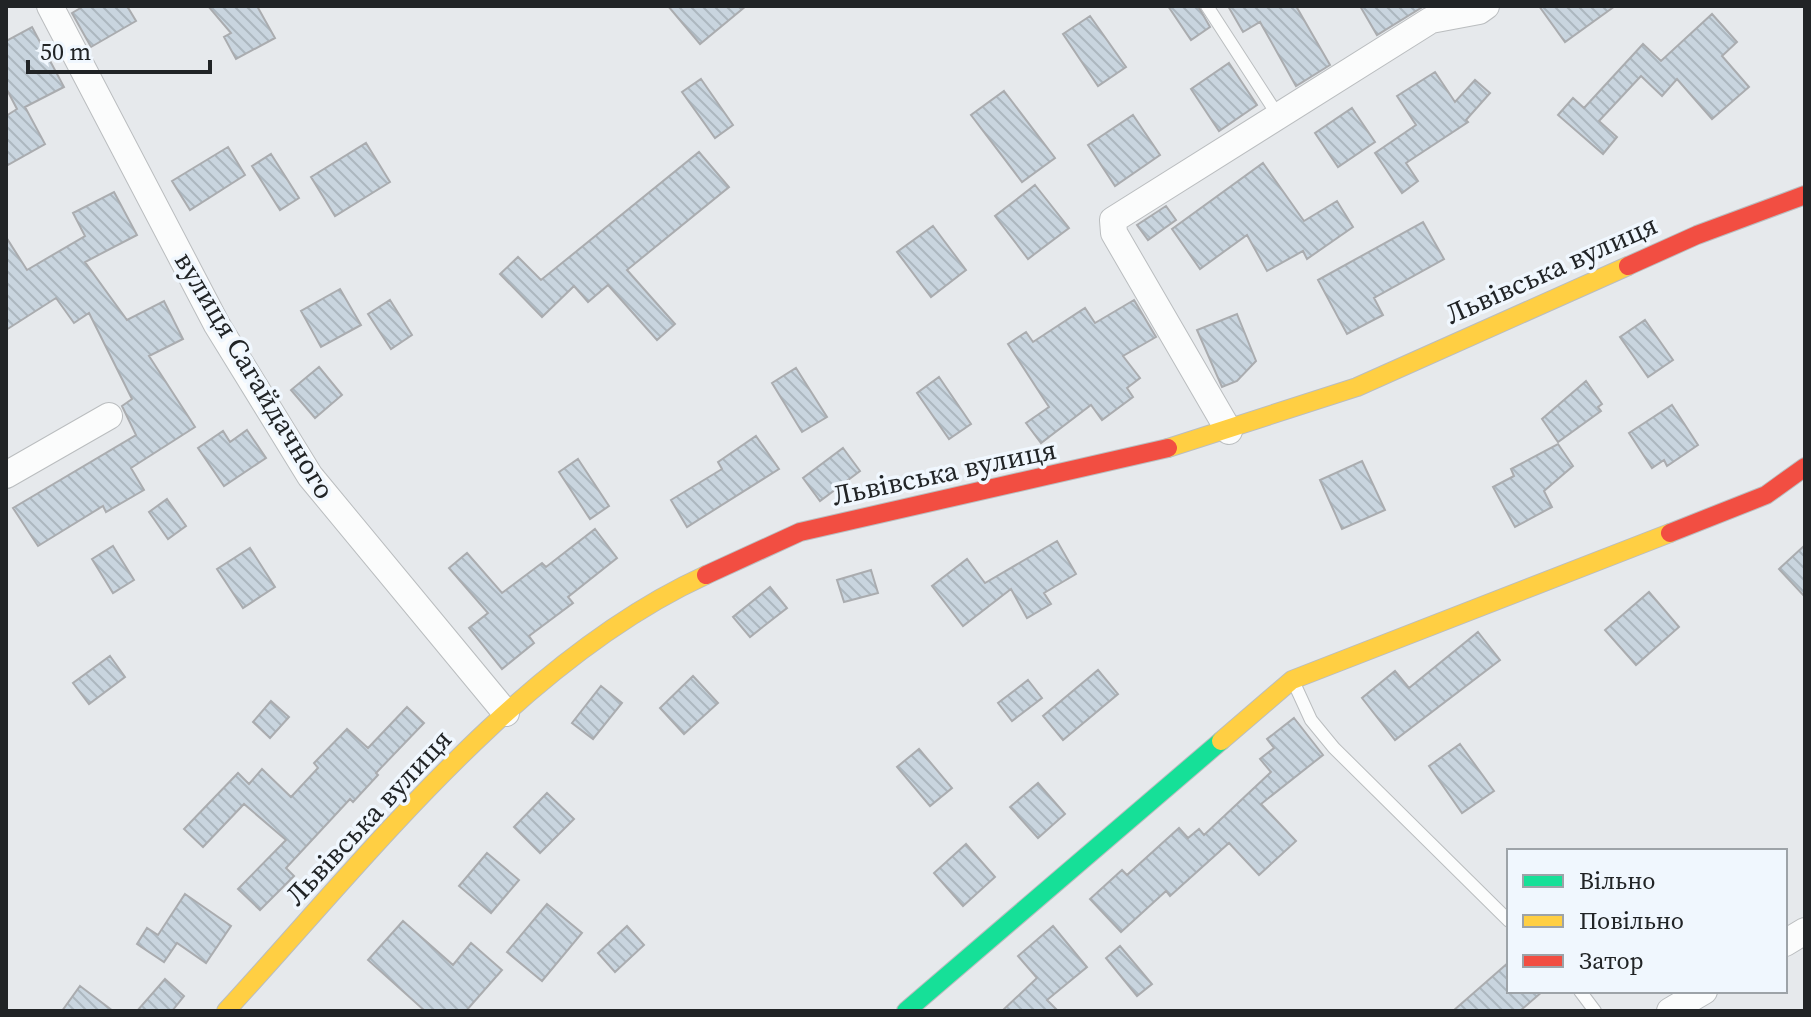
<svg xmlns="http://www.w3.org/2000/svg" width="1811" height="1017" font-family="'Source Serif 4',serif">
	<defs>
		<pattern id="building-back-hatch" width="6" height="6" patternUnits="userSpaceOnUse" patternTransform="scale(2)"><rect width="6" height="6" fill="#c9d5df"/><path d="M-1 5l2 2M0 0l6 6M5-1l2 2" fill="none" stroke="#acb7bf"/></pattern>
	</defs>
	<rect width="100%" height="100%" fill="#e6e9ec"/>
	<path fill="url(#building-back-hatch)" stroke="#aaacaf" stroke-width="2" d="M 84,6 L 127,6 L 136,21 L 91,47 L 72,13 Z
		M 208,6 L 257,6 L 275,38 L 236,59 L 224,37 L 231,33 Z
		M 668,6 L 746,6 L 700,44 Z
		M 1168,6 L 1198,6 L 1210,27 L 1191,40 Z
		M 1228,6 L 1296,6 L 1330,65 L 1296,86 L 1260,22 L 1243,32 Z
		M 1360,6 L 1424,6 L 1377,35 Z
		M 1539,6 L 1615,6 L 1565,42 Z
		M 1712,14 L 1737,42 L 1722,56 L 1749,87 L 1712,119 L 1677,79 L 1662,96 L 1641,76 L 1599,121 L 1617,137 L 1603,154 L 1558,115 L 1573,98 L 1584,108 L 1643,44 L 1661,61 Z
		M 1090,16 L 1126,67 L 1098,86 L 1063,34 Z
		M 32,27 L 64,87 L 25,107 L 45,144 L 6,166 L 6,116 L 17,109 L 6,88 L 6,41 Z
		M 1229,63 L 1257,105 L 1219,131 L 1191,89 Z
		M 1435,72 L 1455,102 L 1475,80 L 1490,93 L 1466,120 L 1468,122 L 1406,163 L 1418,181 L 1402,193 L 1375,153 L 1416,125 L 1397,96 Z
		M 701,79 L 733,125 L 715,138 L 682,92 Z
		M 1004,91 L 1055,158 L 1022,182 L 971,115 Z
		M 1352,108 L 1375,142 L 1338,167 L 1315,133 Z
		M 1133,115 L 1160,155 L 1115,186 L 1088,145 Z
		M 366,143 L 390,182 L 335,216 L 311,177 Z
		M 228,147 L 245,175 L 190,210 L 172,181 Z
		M 699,152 L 729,187 L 627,270 L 675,324 L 657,340 L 608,285 L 588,302 L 574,286 L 542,317 L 500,274 L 518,257 L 541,280 Z
		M 271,154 L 299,198 L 280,210 L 252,166 Z
		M 1263,163 L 1304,221 L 1337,201 L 1353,227 L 1307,259 L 1303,251 L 1267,271 L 1247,235 L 1200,269 L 1172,229 Z
		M 1035,185 L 1069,228 L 1028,259 L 995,216 Z
		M 114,192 L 137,235 L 85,262 L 127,320 L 164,301 L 183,339 L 149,356 L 195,427 L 131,468 L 144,490 L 106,512 L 103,506 L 38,546 L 13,508 L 136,435 L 122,406 L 132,399 L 89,313 L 74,323 L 56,298 L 6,330 L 6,237 L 27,270 L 85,236 L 73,213 Z
		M 1166,206 L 1176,220 L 1148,240 L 1137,225 Z
		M 1423,222 L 1444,259 L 1374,298 L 1383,315 L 1347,334 L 1318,280 Z
		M 933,226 L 966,270 L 931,297 L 897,252 Z
		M 340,289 L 361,325 L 321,347 L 301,311 Z
		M 390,300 L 412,335 L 391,349 L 368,314 Z
		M 1134,300 L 1156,337 L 1123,356 L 1140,378 L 1127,388 L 1133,397 L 1102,420 L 1091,405 L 1041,443 L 1026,423 L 1049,407 L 1008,344 L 1026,332 L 1033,342 L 1085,308 L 1095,323 Z
		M 1237,314 L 1256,361 L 1237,381 L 1222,387 L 1197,330 Z
		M 1645,320 L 1673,360 L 1648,377 L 1620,337 Z
		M 319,367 L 342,395 L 315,418 L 291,390 Z
		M 796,368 L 827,417 L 802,432 L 772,383 Z
		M 939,377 L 971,424 L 949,439 L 917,393 Z
		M 1586,381 L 1602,404 L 1598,407 L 1601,411 L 1558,442 L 1542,419 Z
		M 1672,405 L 1698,445 L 1667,466 L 1664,460 L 1652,468 L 1629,433 Z
		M 247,430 L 266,458 L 224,486 L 198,448 L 223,431 L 230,442 Z
		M 756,436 L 779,469 L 687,527 L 671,500 L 722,469 L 718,462 Z
		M 1558,444 L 1573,466 L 1544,491 L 1552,507 L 1515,527 L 1493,487 L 1514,476 L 1511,469 Z
		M 843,448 L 860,471 L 820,501 L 803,478 Z
		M 578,459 L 609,506 L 590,519 L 559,472 Z
		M 1362,461 L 1385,510 L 1342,529 L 1320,480 Z
		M 167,499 L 186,526 L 168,539 L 149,512 Z
		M 595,529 L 617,558 L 568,597 L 573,603 L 529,636 L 534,643 L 502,669 L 469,628 L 488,613 L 449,568 L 467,553 L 502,593 L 542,563 L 546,567 Z
		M 1057,541 L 1076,574 L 1044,593 L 1051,604 L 1027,618 L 1011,589 L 963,626 L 932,586 L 967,559 L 985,583 Z
		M 1805,545 L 1805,597 L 1779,569 Z
		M 113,546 L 134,580 L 113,593 L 92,559 Z
		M 250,548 L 275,587 L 243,608 L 217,569 Z
		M 871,570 L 878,593 L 844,602 L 837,580 Z
		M 770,587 L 787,608 L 750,637 L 733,617 Z
		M 1649,592 L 1679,627 L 1636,665 L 1605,630 Z
		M 1478,632 L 1500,660 L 1395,740 L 1362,698 L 1395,671 L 1409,688 Z
		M 110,656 L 125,677 L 89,704 L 73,683 Z
		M 1098,670 L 1118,694 L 1063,740 L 1043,716 Z
		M 693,676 L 718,703 L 684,734 L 660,708 Z
		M 1028,680 L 1042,698 L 1012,721 L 998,703 Z
		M 601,686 L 622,703 L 593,739 L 572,723 Z
		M 271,701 L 289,717 L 270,738 L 253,722 Z
		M 407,707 L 424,723 L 376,773 L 378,775 L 353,802 L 350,799 L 286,868 L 294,876 L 260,910 L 238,889 L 286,840 L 244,804 L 203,847 L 184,829 L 238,773 L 249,784 L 262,769 L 291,797 L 318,768 L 314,763 L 347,729 L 368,748 Z
		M 1294,718 L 1323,755 L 1261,804 L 1296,841 L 1259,875 L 1229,843 L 1170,896 L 1166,891 L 1121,932 L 1090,899 L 1122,870 L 1127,875 L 1179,828 L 1188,838 L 1199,829 L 1204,835 L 1271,772 L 1260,759 L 1274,748 L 1267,739 Z
		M 1460,744 L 1494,791 L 1462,813 L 1429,766 Z
		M 919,749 L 952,788 L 930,806 L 897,767 Z
		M 1038,783 L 1065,814 L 1038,838 L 1010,807 Z
		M 547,793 L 574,819 L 540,853 L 514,827 Z
		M 966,844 L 995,877 L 963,906 L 934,873 Z
		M 487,853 L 519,880 L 491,913 L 459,886 Z
		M 185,894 L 231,926 L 206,963 L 177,943 L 164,962 L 137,944 L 147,928 L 158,935 Z
		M 547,904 L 582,933 L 542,981 L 507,952 Z
		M 403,921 L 453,965 L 471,943 L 502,970 L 466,1011 L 425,1011 L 368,960 Z
		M 627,926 L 644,945 L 615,972 L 598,953 Z
		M 1053,926 L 1087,967 L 1047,1000 L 1058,1011 L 1002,1011 L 1037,978 L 1018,956 Z
		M 1120,946 L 1152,984 L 1137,996 L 1106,958 Z
		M 1509,962 L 1509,991 L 1543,991 L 1520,1011 L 1453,1011 Z
		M 165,979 L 184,996 L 172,1011 L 137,1011 Z
		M 80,986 L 113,1011 L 62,1011 Z"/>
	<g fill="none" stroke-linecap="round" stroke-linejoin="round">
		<defs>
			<path id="lane" d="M 1207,6 L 1277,114
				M 1294,683 L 1311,720 L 1334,748 L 1509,921
				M 1580,991 L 1595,1011"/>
			<path id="street" d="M 50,6 L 217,325 L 310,476 L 506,713
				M 1229,431 L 1114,233 L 1113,220 L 1431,20 L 1479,11 L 1486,6
				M 6,475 L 109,416
				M 1785,943 L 1805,931
				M 1670,1011 L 1704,991"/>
			<path id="fast" d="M 906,1011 L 1221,741"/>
			<path id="slow" d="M 1168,448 L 1357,387 L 1628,266
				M 1221,741 L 1292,680 L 1670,533
				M 226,1011 C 364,861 519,660 706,575"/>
			<path id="jam" d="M 1628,266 L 1697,235 L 1805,195
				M 1670,533 L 1766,495 L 1805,467
				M 706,575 L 800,532 L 1168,448"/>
		</defs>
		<use href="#lane" stroke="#babdbf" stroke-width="14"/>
		<use href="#street" stroke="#babdbf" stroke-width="28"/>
		<use href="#fast" stroke="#babdbf" stroke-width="20"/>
		<use href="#slow" stroke="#babdbf" stroke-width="20"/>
		<use href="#jam" stroke="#babdbf" stroke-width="20"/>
		<use href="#lane" stroke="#fbfcfc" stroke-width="12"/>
		<use href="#street" stroke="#fbfcfc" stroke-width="26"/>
		<use href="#fast" stroke="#16e098" stroke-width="18"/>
		<use href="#slow" stroke="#ffcf43" stroke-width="18"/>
		<use href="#jam" stroke="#f24e42" stroke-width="18"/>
	</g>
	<g text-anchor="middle" stroke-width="7" stroke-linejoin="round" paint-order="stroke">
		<g font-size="28" fill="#212426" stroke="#f0f7fe">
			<text transform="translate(1551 269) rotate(-24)" y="10">Львівська вулиця</text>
			<text transform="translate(255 375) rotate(59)" y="10">вулиця Сагайдачного</text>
			<text transform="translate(944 472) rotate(-12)" y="10">Львівська вулиця</text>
			<text transform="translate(368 817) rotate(-47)" y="10">Львівська вулиця</text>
		</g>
	</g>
	<rect width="1811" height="1017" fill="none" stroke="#212426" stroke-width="16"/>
	<rect x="1507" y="849" width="280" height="144" fill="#f0f7fe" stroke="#9da3a8" stroke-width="2"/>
	<rect x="1523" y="875" width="40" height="12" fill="#16e098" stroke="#9da3a8" stroke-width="2"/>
	<text x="1579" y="889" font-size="24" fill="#212426">Вільно</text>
	<rect x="1523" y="915" width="40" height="12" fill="#ffcf43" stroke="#9da3a8" stroke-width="2"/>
	<text x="1579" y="929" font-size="24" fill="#212426">Повільно</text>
	<rect x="1523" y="955" width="40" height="12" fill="#f24e42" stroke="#9da3a8" stroke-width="2"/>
	<text x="1579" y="969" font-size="24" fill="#212426">Затор</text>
	<path d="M28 60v12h182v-12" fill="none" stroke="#212426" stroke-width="4"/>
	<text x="40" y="60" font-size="24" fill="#212426" stroke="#f0f7fe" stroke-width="6" paint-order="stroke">50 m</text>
</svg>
